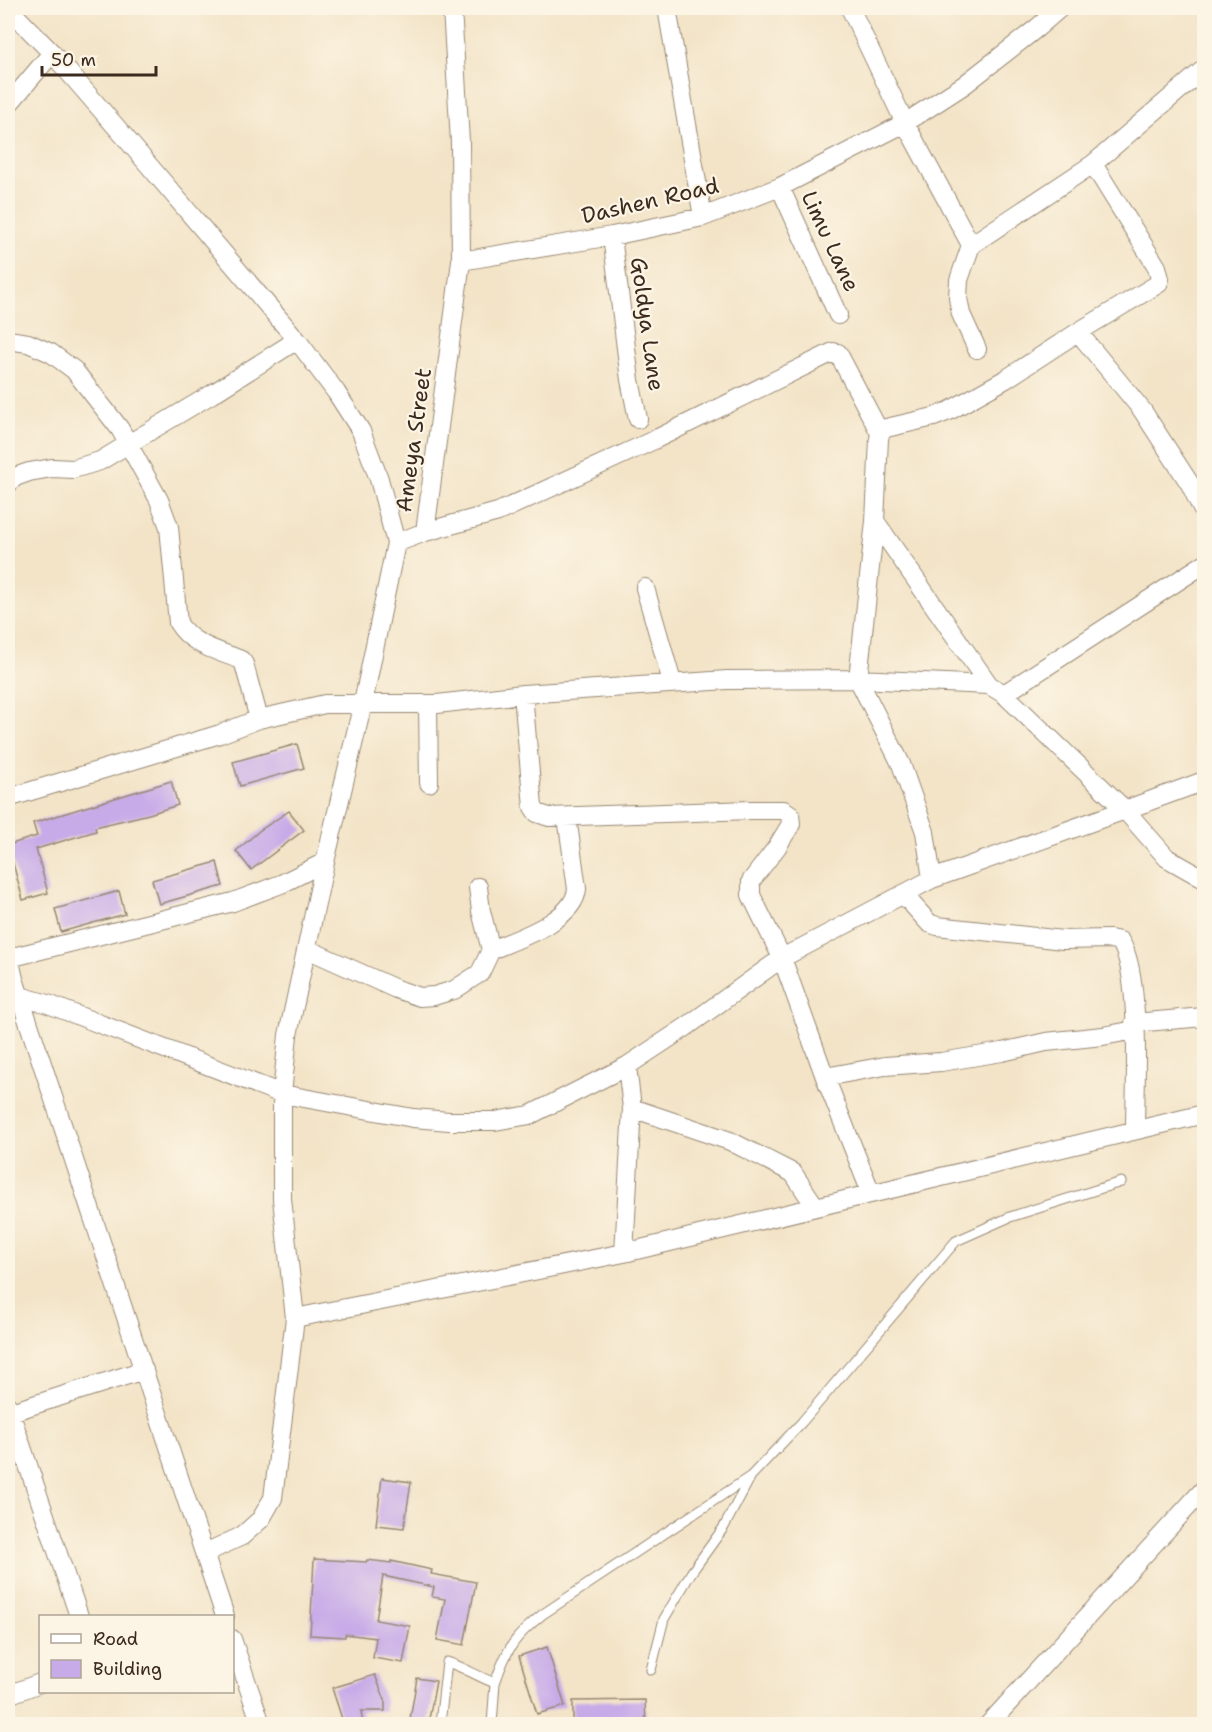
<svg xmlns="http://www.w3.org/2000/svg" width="1212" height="1732" font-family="'Shantell Sans',sans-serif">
	<rect width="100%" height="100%" fill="#fcf5e5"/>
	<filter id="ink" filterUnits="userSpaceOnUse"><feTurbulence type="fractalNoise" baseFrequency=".0167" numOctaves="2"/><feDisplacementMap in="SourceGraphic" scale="12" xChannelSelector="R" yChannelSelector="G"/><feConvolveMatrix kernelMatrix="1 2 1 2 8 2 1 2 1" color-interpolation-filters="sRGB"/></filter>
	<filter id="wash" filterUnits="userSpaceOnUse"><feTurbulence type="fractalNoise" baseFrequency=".008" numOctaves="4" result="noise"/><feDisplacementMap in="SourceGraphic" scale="24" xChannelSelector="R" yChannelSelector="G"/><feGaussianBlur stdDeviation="1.35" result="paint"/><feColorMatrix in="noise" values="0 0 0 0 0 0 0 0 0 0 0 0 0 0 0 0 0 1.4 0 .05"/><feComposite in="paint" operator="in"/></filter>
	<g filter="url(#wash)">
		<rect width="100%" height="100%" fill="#f3e4c8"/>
		<g id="blocks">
			<path fill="#c7aae8" d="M 297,744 L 304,768 L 240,786 L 233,762 Z
				M 171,781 L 178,805 L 149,814 L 95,827 L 96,831 L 36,849 L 48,893 L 23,900 L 8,845 L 37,836 L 33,823 Z
				M 289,811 L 304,830 L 251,870 L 236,851 L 259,831 Z
				M 217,862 L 223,886 L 159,904 L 152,880 Z
				M 119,891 L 125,914 L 61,932 L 55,909 Z
				M 382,1478 L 411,1482 L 404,1528 L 376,1525 Z
				M 314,1559 L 366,1562 L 367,1560 L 391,1563 L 391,1561 L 432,1570 L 431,1574 L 476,1582 L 464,1645 L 437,1640 L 445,1599 L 432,1597 L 434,1587 L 383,1576 L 376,1620 L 410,1626 L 403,1663 L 373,1658 L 376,1638 L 345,1634 L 345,1637 L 310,1635 Z
				M 547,1647 L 565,1706 L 537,1714 L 519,1656 Z
				M 375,1675 L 385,1700 L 385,1711 L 361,1711 L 363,1725 L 344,1725 L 332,1688 Z
				M 417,1678 L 436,1681 L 428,1725 L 409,1725 Z
				M 645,1700 L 646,1725 L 573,1725 L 573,1701 Z"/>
		</g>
	</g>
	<g filter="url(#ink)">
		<use href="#blocks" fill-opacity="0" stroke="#978773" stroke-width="1.5"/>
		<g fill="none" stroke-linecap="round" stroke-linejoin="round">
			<defs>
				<path id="service" d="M 651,1670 L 664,1619 L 691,1573 L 724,1527 L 750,1478
					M 495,1683 C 507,1648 514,1637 543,1614 L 751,1476 L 802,1422 L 956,1241 L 1010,1217 L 1121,1182
					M 440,1724 L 447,1662 C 464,1667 478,1677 495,1683 L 492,1724"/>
				<path id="minor" d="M 8,8 L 52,53 L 124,136 L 297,340 L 336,392 L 361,431 L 379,479 L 396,543 L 363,703 L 325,862 L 288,1035 L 282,1094 L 282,1199 L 295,1318 L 273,1498 L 261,1519 L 242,1536 L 205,1553
					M 667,8 L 703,217
					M 850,8 L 905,123 L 971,245
					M 8,105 L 52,53
					M 780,187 L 838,315
					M 612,236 L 630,380 L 638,419
					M 461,261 L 612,236 L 703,217 L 780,187 L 905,123 L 964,85 L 1037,28 L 1060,8
					M 1078,332 L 1142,410 L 1190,484 L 1204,513
					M 8,340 L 28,343 L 51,353 L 74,370 L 120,429 L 159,500 L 169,527 L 178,623 C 191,645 219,651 241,660 L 244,664 L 259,719
					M 977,349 L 961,314 L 958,298 L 959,280 L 971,245 L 1093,164 L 1204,69
					M 8,484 L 15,477 L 29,472 L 52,468 L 73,469 L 100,461 L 212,394 L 297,340
					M 875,521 L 989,685
					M 425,532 L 498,512 L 654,440 L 833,352 L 838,353 L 880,433
					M 396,543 L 425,532 L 461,261 L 460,142 L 452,8
					M 645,588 L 672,682
					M 523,694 L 533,807 L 537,813 L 549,817 L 751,810 L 784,810 L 790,814 L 791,824 L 777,847 L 751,881 L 751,895 L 782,958 L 825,1077 L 871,1193
					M 1004,694 L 1204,564
					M 428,704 L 429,783
					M 1204,781 L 1125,810 L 1167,858 L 1204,879
					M 8,798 L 220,734 L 259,719 L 325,704 L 437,704 L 523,694 L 727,680 L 858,679 L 989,685 L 1004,694 L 1125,810 L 932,879 L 782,958 L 686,1027 L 627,1066 L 530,1115 L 495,1121 L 449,1121 L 413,1118 L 282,1094 L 48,1004 L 20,996
					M 932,879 L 925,832 L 901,764 L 858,679 L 875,521 L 879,439 L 880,433 L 886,428 L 934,417 L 949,411 L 1006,379 L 1078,332 L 1158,284 L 1160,279 L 1157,267 L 1093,164
					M 478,887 L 481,911 L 491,950
					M 903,894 L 929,923 L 937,926 L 1063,940 L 1110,939 L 1120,941 C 1142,974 1135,1087 1135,1130
					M 307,949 L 396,989 L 420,997 L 434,996 L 454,990 L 480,973 L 491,950 C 517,939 574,921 577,889 L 567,817
					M 8,953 L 14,979 L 225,1616
					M 9,958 L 233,902 L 281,884 L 325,862
					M 1134,1023 L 1204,1017
					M 825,1077 L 885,1066 L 941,1062 L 1002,1052 L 1046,1042 L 1103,1036 L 1135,1030
					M 632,1108 L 730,1141 L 793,1173 L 815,1206
					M 624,1253 L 632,1108 L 627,1066
					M 295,1318 L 624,1253 L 1204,1114
					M 8,1406 L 79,1616
					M 8,1413 L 144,1370
					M 232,1639 L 261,1724
					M 8,1695 L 40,1683
					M 989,1724 L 1204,1489"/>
			</defs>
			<use href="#service" stroke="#978773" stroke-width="11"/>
			<use href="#minor" stroke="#978773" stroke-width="20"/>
			<use href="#service" stroke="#fff" stroke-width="9"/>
			<use href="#minor" stroke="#fff" stroke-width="18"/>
		</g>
	</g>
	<g text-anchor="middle" stroke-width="4.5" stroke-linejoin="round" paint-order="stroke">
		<g font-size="22" fill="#3b2a1e" stroke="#fcf5e5">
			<text transform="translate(650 200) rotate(-13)" y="8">Dashen Road</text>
			<text transform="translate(831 241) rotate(65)" y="8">Limu Lane</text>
			<text transform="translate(648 324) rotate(82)" y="8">Goldya Lane</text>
			<text transform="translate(413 440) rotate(-82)" y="8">Ameya Street</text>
		</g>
	</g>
	<rect width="1212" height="1732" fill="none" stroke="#fcf5e5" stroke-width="30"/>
	<rect x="39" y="1615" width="195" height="78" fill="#fcf5e5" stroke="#afa495" stroke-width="1.5"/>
	<rect x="51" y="1634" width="30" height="9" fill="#ffffff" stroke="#afa495" stroke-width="1.5"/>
	<text x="93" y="1645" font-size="18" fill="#3b2a1e">Road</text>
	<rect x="51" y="1660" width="30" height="18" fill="#c7aae8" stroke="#afa495" stroke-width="1.5"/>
	<text x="93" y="1675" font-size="18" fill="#3b2a1e">Building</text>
	<path d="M42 66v9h114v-9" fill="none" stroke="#3b2a1e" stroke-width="3"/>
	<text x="51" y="66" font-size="18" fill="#3b2a1e" stroke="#fcf5e5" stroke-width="4.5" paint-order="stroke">50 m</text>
</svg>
